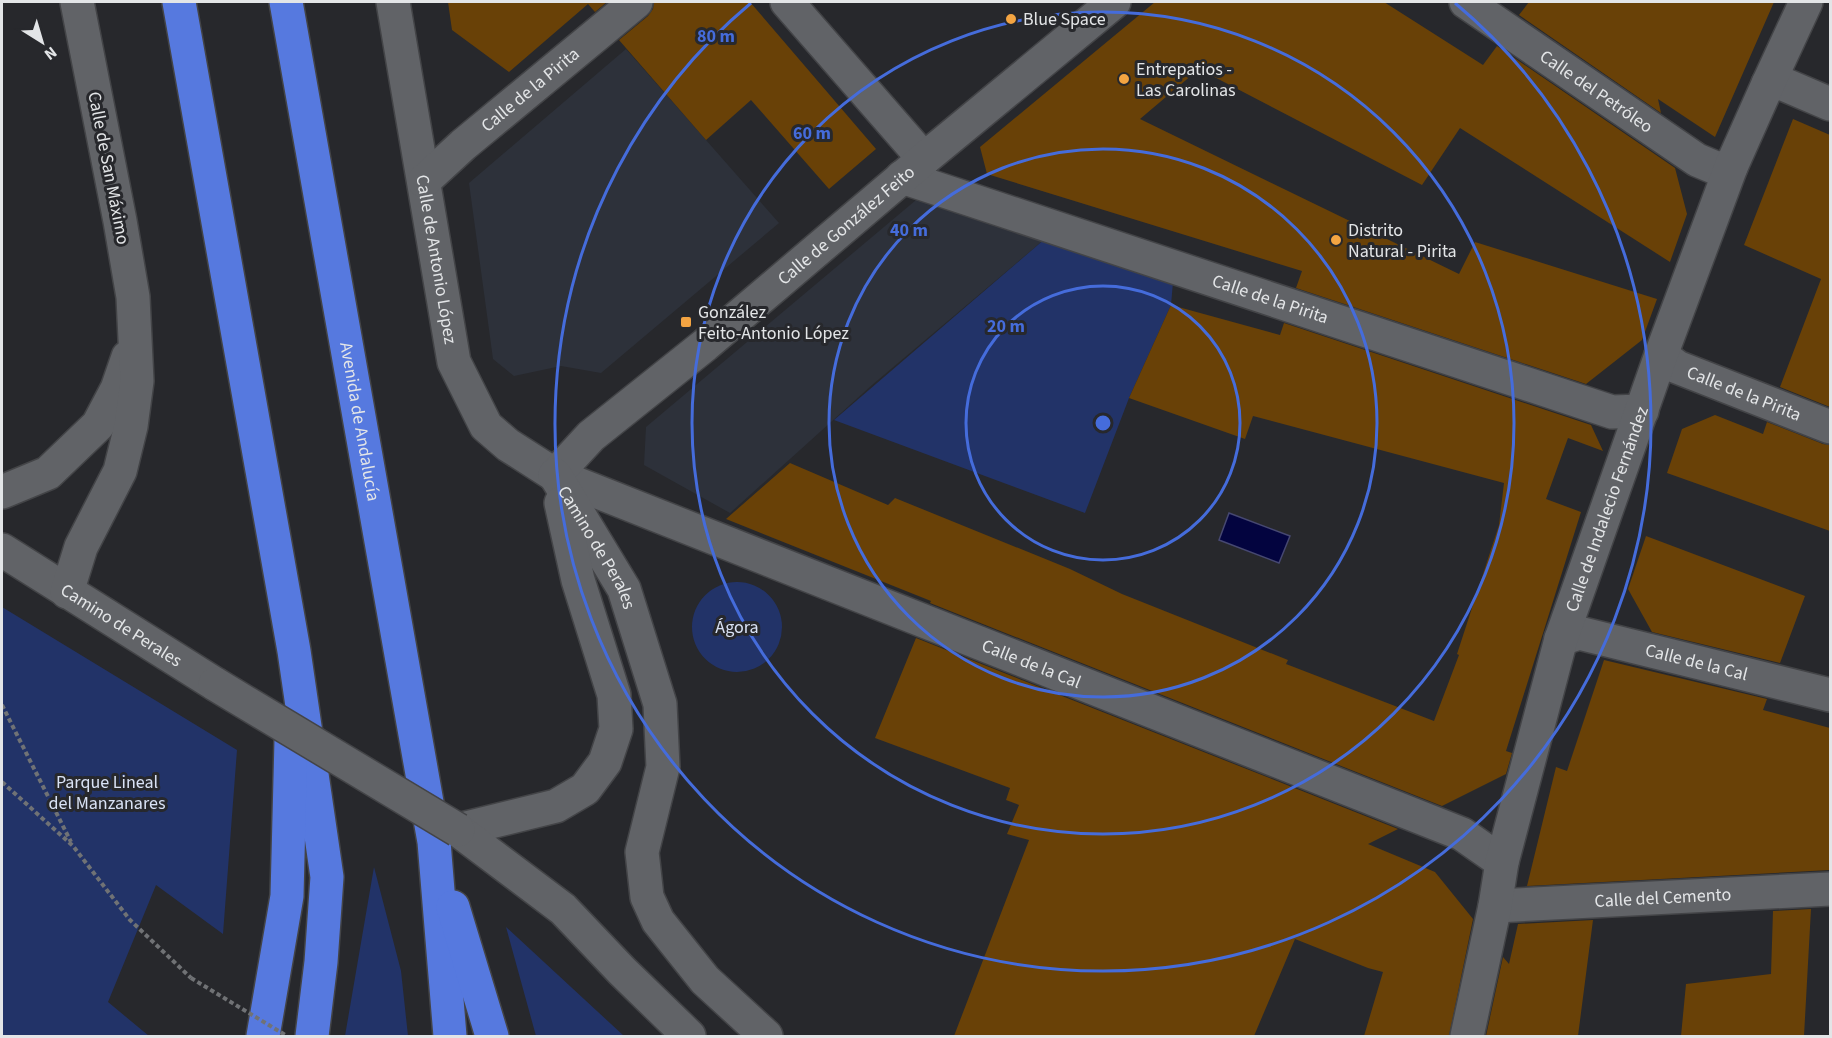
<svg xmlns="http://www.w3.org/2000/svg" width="1832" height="1038" font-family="'Source Sans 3',sans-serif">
	<rect width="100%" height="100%" fill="#27282c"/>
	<path fill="#2d313a" d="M 626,49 L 779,223 L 601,373 L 561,366 L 514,376 L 493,359 L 469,183 Z
		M 922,195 L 1046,238 L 872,385 L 730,513 L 644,465 L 646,427 Z"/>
	<path fill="#223368" d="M 1046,238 L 1173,282 L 1171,305 L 1129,398 L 1085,513 L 834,420 Z
		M692 627a45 45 0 1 1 90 0a45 45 0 1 1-90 0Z
		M 2,607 L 237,750 L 223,934 L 156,885 L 108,1002 L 149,1036 L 2,1036 Z
		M 374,867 L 401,971 L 408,1036 L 345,1036 Z
		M 506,927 L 624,1036 L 536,1036 Z"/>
	<path fill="#03043f" stroke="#464871" stroke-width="1.5" d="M 1229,513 L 1290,536 L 1279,563 L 1219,540 Z"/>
	<path fill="#694107" d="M 448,2 L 607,2 L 595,12 L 588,4 L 509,72 L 452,30 Z
		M 654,2 L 750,2 L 876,149 L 829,189 L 751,100 L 706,140 L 619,40 L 648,16 L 653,9 Z
		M 1155,2 L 1384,2 L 1483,65 L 1497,46 L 1675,168 L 1687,214 L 1670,262 L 1460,128 L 1422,185 L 1199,69 L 1140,119 L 1459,274 L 1475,242 L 1657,299 L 1642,340 L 1586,384 L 1296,288 L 1302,271 L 987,174 L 980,147 Z
		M 1529,2 L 1774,2 L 1715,137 L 1658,99 L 1661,113 L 1519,15 Z
		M 1793,119 L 1830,135 L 1830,407 L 1780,387 L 1821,279 L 1744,245 Z
		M 1171,305 L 1280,335 L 1284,323 L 1591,425 L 1603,451 L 1568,438 L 1546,499 L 1581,512 L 1506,751 L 1512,753 L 1506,774 L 1442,806 L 930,603 L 931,601 L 726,519 L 790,463 L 888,505 L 895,498 L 1070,569 L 1122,594 L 1288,660 L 1286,664 L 1434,721 L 1459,655 L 1457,654 L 1499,525 L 1504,483 L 1253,416 L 1245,439 L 1129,398 Z
		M 1715,415 L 1763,434 L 1767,422 L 1823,444 L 1830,445 L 1830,531 L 1667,473 L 1682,429 Z
		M 1646,536 L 1805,596 L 1780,663 L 1652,632 L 1628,589 Z
		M 916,638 L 1398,829 L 1368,844 L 1435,872 L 1473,919 L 1449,1036 L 1364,1036 L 1383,972 L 1368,968 L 1295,939 L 1254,1036 L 954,1036 L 1029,840 L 1007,834 L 1019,805 L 1006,800 L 1010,788 L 875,738 Z
		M 1604,660 L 1767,699 L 1763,710 L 1830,728 L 1830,870 L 1527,886 L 1556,767 L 1567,771 Z
		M 1811,909 L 1804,1036 L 1681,1036 L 1686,984 L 1771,974 L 1773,911 Z
		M 1593,920 L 1578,1036 L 1486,1036 L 1503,957 L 1509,964 L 1518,924 Z"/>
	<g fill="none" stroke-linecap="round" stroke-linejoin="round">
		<defs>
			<g id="minor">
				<path id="s1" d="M 393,2 L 454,362 L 486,426 L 508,445 L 555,475 L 1462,834 L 1502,862"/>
				<path d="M 787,2 L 924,159"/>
				<path id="s2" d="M 1466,2 L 1697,160 L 1716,168 L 1731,167"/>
				<path d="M 1768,84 L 1783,84 L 1830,104"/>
				<path id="s3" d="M 902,177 L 1612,412 L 1642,411"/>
				<path id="s4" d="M 424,181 L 463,145 L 636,2"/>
				<path id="s5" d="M 1661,355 L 1677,367 L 1830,427"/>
				<path id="s6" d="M 555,475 L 591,436 L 705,345 L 924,159 L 1114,2"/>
				<path id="s7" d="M 555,475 L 624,589 L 660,704 L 663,767 L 642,852 L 647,897 L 658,921 L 705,980 L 766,1036"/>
				<path d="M 2,492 L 48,473 L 98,425 L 117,389 L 128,357"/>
				<path id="s8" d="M 2,550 L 215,684"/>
				<path d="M 67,592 L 81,547 L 120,471 L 131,426 L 137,381 L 133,297 L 120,221 L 77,2"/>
				<path id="s9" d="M 1561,639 L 1579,633 L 1830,695"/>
				<path d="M 458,830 L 556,806 L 585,789 L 605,762 L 616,729 L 614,695 L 578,580 L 561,503"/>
				<path d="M 458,830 L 563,909 L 622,971 L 689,1036"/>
				<path id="s10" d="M 1495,906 L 1830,889"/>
				<path id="s11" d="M 1467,1036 L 1495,906 L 1502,862 L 1561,639 L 1661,355 L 1731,167 L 1768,84 L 1806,2"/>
			</g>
			<g id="highway">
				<path d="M 179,2 L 294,651 L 327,877 L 321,962 L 312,1036"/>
				<path id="s12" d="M 286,2 L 434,842 L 450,1036"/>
				<path d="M 453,907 L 492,1036"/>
				<path d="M 263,1036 L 287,896 L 291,740"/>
			</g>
		</defs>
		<use href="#minor" stroke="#434447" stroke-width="36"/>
		<use href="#highway" stroke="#434447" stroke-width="36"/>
		<path stroke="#707275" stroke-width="4" stroke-dasharray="4.5 3" stroke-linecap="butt" d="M 2,705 L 71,842
			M 2,782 L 73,846 L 130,920 L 191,978"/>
		<use href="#minor" stroke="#616367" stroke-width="33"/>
		<use href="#highway" stroke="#5679df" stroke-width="33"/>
		<defs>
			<path id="minor-bridge" d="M 215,684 L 458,830"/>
		</defs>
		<use href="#minor-bridge" stroke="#434447" stroke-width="36" stroke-linecap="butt"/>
		<path stroke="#707275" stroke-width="4" stroke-dasharray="4.5 3" stroke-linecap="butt" d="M 191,978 L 287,1036"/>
		<use href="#minor-bridge" stroke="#616367" stroke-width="33"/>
	</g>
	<g fill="none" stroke="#456cdb" stroke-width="3">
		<circle cx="1103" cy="423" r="137"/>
		<circle cx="1103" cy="423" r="274"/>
		<circle cx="1103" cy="423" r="411"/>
		<path d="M1455 3A548 548 0 1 1 751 3"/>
	</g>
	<g fill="#f3a442" stroke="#27282c" stroke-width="2">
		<circle cx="1011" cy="19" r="6"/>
		<circle cx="1124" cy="79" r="6"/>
		<circle cx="1336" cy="240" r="6"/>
		<rect x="680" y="316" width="12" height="12" rx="3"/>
	</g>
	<g text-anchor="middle" stroke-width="6" stroke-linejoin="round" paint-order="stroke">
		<g font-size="18" fill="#e3e5e7" stroke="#27282c" text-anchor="start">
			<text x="1023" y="25">Blue Space</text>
			<text x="1136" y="75">Entrepatios -<tspan x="1136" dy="21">Las Carolinas</tspan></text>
			<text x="1348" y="236">Distrito<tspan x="1348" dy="21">Natural - Pirita</tspan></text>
			<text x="698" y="318">González<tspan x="698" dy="21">Feito-Antonio López</tspan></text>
		</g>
		<g font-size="18" fill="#e3e5e7" stroke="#27282c">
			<text dy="6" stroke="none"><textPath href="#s4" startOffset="140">Calle de la Pirita</textPath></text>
			<text dy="6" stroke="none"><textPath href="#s2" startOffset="158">Calle del Petróleo</textPath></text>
			<text transform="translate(109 168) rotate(79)" y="6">Calle de San Máximo</text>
			<text dy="6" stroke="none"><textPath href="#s6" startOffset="384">Calle de González Feito</textPath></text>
			<text dy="6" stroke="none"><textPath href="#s1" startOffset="261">Calle de Antonio López</textPath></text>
			<text dy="6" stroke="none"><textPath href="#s3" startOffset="388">Calle de la Pirita</textPath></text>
			<text dy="6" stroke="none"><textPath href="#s5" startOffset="92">Calle de la Pirita</textPath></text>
			<text dy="6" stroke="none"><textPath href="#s12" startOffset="426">Avenida de Andalucía</textPath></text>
			<text dy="6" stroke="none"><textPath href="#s11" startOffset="546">Calle de Indalecio Fernández</textPath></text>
			<text dy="6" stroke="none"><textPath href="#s7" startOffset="84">Camino de Perales</textPath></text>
			<text dy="6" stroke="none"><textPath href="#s8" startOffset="141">Camino de Perales</textPath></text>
			<text dy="6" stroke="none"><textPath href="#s9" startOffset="140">Calle de la Cal</textPath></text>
			<text dy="6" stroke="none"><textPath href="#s1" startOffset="1034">Calle de la Cal</textPath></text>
			<text dy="6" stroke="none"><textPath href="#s10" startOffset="168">Calle del Cemento</textPath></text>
		</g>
		<g font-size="18" fill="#d9e2f5" stroke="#27282c">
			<text x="737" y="633">Ágora</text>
			<text x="107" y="788">Parque Lineal<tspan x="107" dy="21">del Manzanares</tspan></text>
		</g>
	</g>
	<circle cx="1103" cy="423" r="9" fill="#456cdb" stroke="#27282c" stroke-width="3"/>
	<g font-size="18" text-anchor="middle" font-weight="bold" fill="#456cdb" stroke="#27282c" stroke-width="6" stroke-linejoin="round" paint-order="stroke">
		<text x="716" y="42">80 m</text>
		<text x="812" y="139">60 m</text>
		<text x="909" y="236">40 m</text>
		<text x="1006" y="332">20 m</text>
	</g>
	<rect width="1832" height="1038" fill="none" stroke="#e3e5e7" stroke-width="6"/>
	<g transform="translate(42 42) rotate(143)" stroke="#27282c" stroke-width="4.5" paint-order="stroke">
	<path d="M0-4.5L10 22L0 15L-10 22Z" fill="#e3e5e7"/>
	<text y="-9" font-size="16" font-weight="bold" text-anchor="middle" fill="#e3e5e7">N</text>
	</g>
</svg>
